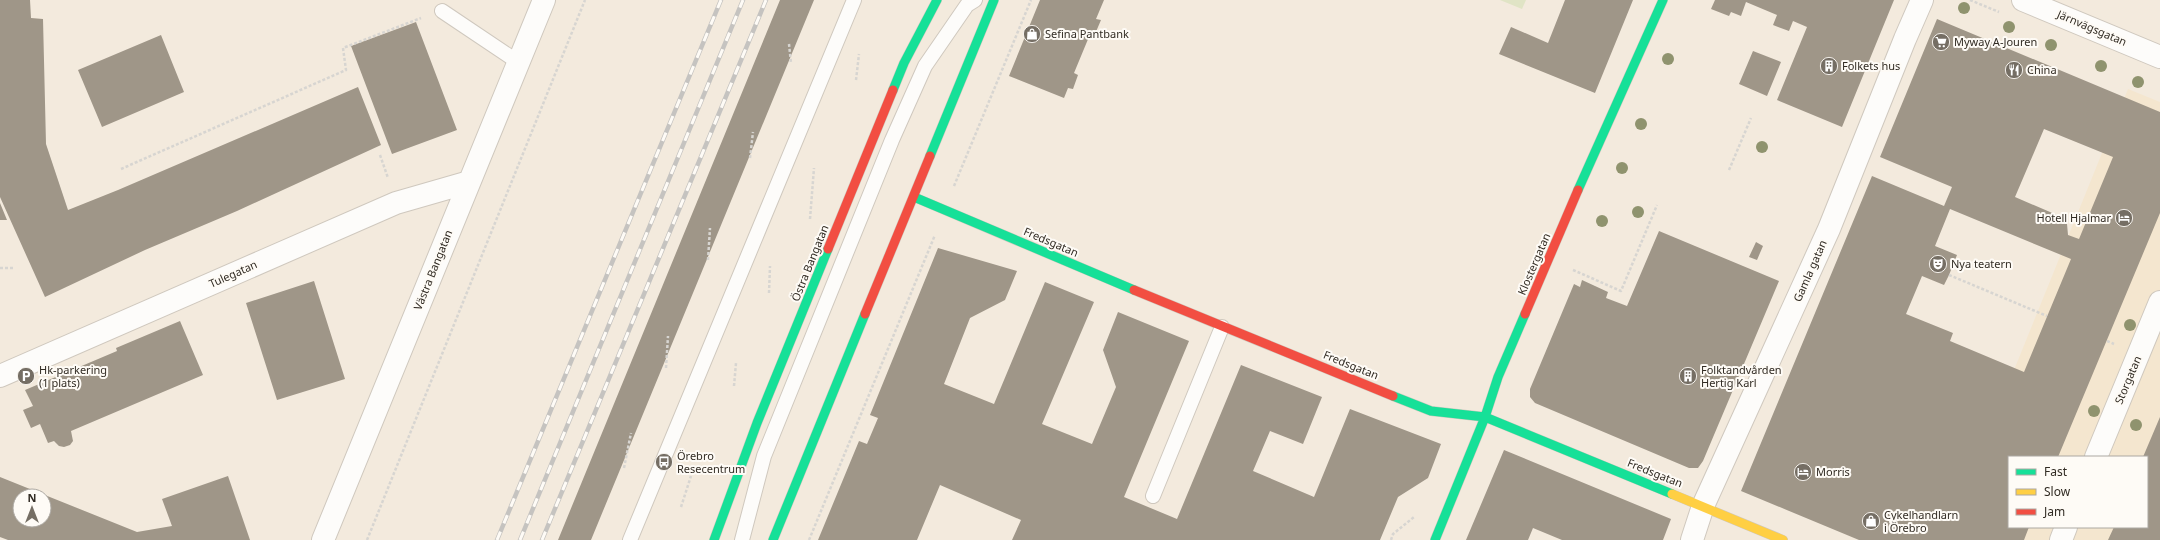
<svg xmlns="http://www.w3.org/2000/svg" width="2160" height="540" font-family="'Noto Sans',sans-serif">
	<rect width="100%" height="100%" fill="#f3eadd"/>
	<path fill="#f4e6cf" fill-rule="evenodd" d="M 2128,89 L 2160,102 L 2160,540 L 1945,540 ZM 2009,457 L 2147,457 L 2147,527 L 2009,527 Z"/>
	<path fill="#e0e4c5" d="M 1500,0 L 1526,0 L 1522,9 Z"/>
	<path fill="#9f9688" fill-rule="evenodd" d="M 0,0 L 30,0 L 31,18 L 43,19 L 46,144 L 68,210 L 118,190 L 358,87 L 381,145 L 237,211 L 145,250 L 45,297 L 0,197 Z
		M 780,0 L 814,0 L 591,540 L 558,540 Z
		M 1040,0 L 1104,0 L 1096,19 L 1101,20 L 1095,34 L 1091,32 L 1074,73 L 1078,75 L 1073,89 L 1068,88 L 1064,98 L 1009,76 Z
		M 1565,0 L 1633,0 L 1595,93 L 1499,54 L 1511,27 L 1548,43 Z
		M 1715,0 L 1894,0 L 1842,127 L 1777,100 L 1807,27 L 1793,21 L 1789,31 L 1773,25 L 1777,15 L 1746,2 L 1741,16 L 1731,12 L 1729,16 L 1711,9 Z
		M 1937,19 L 2160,112 L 2160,213 L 2058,457 L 2009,457 L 2009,527 L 2029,527 L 2024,540 L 1859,540 L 1741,491 L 1872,176 L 1944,206 L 1952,187 L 1880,157 ZM 2044,129 L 2113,157 L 2079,239 L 2068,235 L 2067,224 L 2062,221 L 2054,222 L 2057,215 L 2015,197 ZM 1950,209 L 2071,259 L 2024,372 L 1950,341 L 1953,333 L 1906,314 L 1922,276 L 1944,285 L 1949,275 L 1957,255 L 1935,246 Z
		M 416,22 L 457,130 L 392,154 L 351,46 Z
		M 161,35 L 184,92 L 102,127 L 78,70 Z
		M 1753,51 L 1781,62 L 1767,96 L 1739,84 Z
		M 0,203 L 7,220 L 0,220 Z
		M 1659,231 L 1779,281 L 1703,461 L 1698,468 L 1689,468 L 1535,403 L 1530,397 L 1530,389 L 1574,284 L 1580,287 L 1582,280 L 1608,292 L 1606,298 L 1627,306 Z
		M 1756,242 L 1763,246 L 1757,260 L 1749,257 Z
		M 938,248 L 1017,271 L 1005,300 L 970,318 L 944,384 L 994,404 L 1045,282 L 1094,302 L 1042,424 L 1092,444 L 1116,387 L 1103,350 L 1118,312 L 1189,341 L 1124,497 L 1177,519 L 1241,365 L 1322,397 L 1303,444 L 1270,431 L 1253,471 L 1314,497 L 1350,409 L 1441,444 L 1428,478 L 1398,497 L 1380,540 L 1012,540 L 1021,520 L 940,485 L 917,540 L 818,540 L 859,441 L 867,444 L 878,418 L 870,415 Z
		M 314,281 L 345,379 L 277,400 L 246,303 Z
		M 180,321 L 203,375 L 71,431 L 73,441 L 70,445 L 64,447 L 59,446 L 54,441 L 48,443 L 40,424 L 31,428 L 23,410 L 33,406 L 25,390 L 117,351 L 116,348 Z
		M 2160,417 L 2160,540 L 2108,540 L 2114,527 L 2147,527 L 2147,457 L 2143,457 Z
		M 1504,450 L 1671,519 L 1663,540 L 1562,540 L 1533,528 L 1528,540 L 1466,540 Z
		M 228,476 L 250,540 L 8,540 L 0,537 L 0,477 L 137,532 L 172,526 L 162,499 ZM 20,496 L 44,496 L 44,520 L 20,520 Z"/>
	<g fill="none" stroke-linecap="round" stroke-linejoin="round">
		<defs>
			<path id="lane" d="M 442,11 L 518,62
				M 1153,496 L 1222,327
				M 630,540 L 854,0
				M 742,540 L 764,456 L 892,140 L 925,66 L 967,5 L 975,0"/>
			<path id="street" d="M 2023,0 L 2160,57
				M 0,376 L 396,203 L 469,182
				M 2096,457 L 2160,302
				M 323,540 L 544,0
				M 1692,540 L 1703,506 L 1829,229 L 1905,39 L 1922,0
				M 2061,540 L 2066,527"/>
			<path id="fast" d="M 893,90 L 904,63 L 937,0
				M 930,156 L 994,0
				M 1578,190 L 1663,0
				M 914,197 L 1134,290
				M 1393,396 L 1431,411 L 1485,417 L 1672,494
				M 714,540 L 757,423 L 828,249
				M 773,540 L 865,314
				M 1435,540 L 1485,417 L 1498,377 L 1525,314"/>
			<path id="slow" d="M 1672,494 L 1783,540"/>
			<path id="jam" d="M 828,249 L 893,90
				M 1134,290 L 1393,396
				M 865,314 L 930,156
				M 1525,314 L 1578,190"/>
		</defs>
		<use href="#lane" stroke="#cfc8be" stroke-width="16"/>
		<use href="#street" stroke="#cfc8be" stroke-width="24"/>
		<use href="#fast" stroke="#cfc8be" stroke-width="10"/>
		<use href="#slow" stroke="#cfc8be" stroke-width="10"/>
		<use href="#jam" stroke="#cfc8be" stroke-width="10"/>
		<path stroke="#d7d5d1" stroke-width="2.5" stroke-dasharray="3 2" stroke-linecap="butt" d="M 1970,0 L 1999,12
			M 789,44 L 791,63
			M 856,80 L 859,54
			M 380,155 L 388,178
			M 750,158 L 753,132
			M 121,169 L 346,70 L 343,48 L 421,18
			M 1729,170 L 1751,118
			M 954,186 L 1031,0
			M 810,219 L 814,168
			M 708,260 L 710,228
			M 0,268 L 15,268
			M 1573,270 L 1621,291 L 1657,205
			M 1949,275 L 2047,316
			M 769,293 L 770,266
			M 2107,341 L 2114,344
			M 666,368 L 668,336
			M 734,386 L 736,363
			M 624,468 L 631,433
			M 681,507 L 691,476
			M 367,540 L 585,0
			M 809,540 L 935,235
			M 1391,540 L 1393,534 L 1414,517"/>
		<use href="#lane" stroke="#fdfcfa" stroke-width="14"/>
		<use href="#street" stroke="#fdfcfa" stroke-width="22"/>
		<use href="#fast" stroke="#16e098" stroke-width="9"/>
		<use href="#slow" stroke="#ffcf43" stroke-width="9"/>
		<use href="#jam" stroke="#f24e42" stroke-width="9"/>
		<defs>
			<path id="rail" d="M 497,540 L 721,0
				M 520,540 L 743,0
				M 542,540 L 766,0"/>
		</defs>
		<use href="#rail" stroke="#c5c3c0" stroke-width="4.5"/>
		<use href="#rail" stroke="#fefbf6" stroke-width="3" stroke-dasharray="9" stroke-linecap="butt"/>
	</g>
	<g fill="#8f936e">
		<circle cx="1964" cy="8" r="6"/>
		<circle cx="2009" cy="27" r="6"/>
		<circle cx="2051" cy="45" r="6"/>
		<circle cx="1668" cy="59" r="6"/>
		<circle cx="2101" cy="66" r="6"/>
		<circle cx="2138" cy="82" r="6"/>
		<circle cx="1641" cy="124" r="6"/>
		<circle cx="1762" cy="147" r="6"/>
		<circle cx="1622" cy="168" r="6"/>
		<circle cx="1638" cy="212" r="6"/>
		<circle cx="1602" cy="221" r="6"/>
		<circle cx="2130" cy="325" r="6"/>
		<circle cx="2094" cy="411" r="6"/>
		<circle cx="2136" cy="425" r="6"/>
	</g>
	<defs>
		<symbol id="shop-disc" viewBox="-11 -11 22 22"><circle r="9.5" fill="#756e64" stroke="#fefbf6"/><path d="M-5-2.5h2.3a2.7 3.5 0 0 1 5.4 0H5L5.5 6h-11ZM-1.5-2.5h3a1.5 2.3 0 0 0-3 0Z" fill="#fff"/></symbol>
		<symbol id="supermarket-disc" viewBox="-11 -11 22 22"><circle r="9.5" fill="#756e64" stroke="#fefbf6"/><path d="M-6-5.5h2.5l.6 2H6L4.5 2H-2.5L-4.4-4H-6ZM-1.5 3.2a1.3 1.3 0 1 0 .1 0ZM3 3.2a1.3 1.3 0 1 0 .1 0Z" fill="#fff"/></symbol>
		<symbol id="building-disc" viewBox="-11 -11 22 22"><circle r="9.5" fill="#756e64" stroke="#fefbf6"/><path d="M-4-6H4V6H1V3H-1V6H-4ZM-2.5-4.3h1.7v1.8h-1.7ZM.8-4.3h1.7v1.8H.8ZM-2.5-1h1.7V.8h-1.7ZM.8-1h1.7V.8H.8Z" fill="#fff"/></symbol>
		<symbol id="restaurant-disc" viewBox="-11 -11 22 22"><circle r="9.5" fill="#756e64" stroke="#fefbf6"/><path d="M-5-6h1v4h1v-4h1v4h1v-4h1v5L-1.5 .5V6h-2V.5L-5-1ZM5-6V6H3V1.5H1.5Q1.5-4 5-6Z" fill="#fff"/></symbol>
		<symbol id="hotel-disc" viewBox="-11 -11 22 22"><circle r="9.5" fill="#756e64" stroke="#fefbf6"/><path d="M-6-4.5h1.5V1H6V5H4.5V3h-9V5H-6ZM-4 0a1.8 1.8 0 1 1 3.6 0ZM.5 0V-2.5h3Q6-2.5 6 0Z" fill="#fff"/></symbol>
		<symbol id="theatre-disc" viewBox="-11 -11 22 22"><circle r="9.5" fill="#756e64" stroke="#fefbf6"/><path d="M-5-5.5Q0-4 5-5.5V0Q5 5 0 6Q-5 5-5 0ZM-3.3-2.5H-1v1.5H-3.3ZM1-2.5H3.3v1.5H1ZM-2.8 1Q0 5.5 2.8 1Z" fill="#fff"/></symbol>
		<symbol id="parking-disc" viewBox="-11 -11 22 22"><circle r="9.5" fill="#756e64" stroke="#fefbf6"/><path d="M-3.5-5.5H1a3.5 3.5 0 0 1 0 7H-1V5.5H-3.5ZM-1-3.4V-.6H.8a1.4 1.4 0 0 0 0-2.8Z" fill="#fff"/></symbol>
		<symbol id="bus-disc" viewBox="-11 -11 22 22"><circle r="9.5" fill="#756e64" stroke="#fefbf6"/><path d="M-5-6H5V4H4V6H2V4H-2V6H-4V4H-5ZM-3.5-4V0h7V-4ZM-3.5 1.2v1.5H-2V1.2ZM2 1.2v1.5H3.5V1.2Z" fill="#fff"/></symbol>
	</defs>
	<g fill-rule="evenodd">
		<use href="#shop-disc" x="1022" y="24" width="20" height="20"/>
		<use href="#supermarket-disc" x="1931" y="32" width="20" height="20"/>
		<use href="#building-disc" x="1819" y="56" width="20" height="20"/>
		<use href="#restaurant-disc" x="2004" y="60" width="20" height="20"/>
		<use href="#hotel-disc" x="2114" y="208" width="20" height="20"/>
		<use href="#theatre-disc" x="1928" y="254" width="20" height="20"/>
		<use href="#parking-disc" x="16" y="366" width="20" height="20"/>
		<use href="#building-disc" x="1678" y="366" width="20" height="20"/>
		<use href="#bus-disc" x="654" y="452" width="20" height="20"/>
		<use href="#hotel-disc" x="1793" y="462" width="20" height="20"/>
		<use href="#shop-disc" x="1861" y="511" width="20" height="20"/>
	</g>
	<g text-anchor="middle" stroke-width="4" stroke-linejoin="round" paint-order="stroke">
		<g font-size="11" fill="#312b23" stroke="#fefbf6">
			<text transform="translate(2092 28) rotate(23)" y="4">Järnvägsgatan</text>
			<text transform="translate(1051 242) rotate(23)" y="4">Fredsgatan</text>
			<text transform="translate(810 263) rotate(-68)" y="4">Östra Bangatan</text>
			<text transform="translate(1534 264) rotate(-67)" y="4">Klostergatan</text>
			<text transform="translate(433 270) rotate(-68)" y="4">Västra Bangatan</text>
			<text transform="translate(1810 271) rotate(-66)" y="4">Gamla gatan</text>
			<text transform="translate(233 274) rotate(-24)" y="4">Tulegatan</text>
			<text transform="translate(1351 365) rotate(22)" y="4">Fredsgatan</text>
			<text transform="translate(2128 380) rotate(-67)" y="4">Storgatan</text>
			<text transform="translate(1655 473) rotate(22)" y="4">Fredsgatan</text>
		</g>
		<g font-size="11" fill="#312b23" stroke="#fefbf6" text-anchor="start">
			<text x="1045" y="38">Sefina Pantbank</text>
			<text x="1954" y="46">Myway A-Jouren</text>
			<text x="1842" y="70">Folkets hus</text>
			<text x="2027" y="74">China</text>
			<text x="2111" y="222" text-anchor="end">Hotell Hjalmar</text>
			<text x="1951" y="268">Nya teatern</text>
			<text x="39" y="374">Hk-parkering<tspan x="39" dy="13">(1 plats)</tspan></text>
			<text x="1701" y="374">Folktandvården<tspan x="1701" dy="13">Hertig Karl</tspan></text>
			<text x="677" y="460">Örebro<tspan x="677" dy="13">Resecentrum</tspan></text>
			<text x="1816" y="476">Morris</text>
			<text x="1884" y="519">Cykelhandlarn<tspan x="1884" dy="13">i Örebro</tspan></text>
		</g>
	</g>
	<rect x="2008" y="456" width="140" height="72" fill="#fefbf6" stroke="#aca8a2"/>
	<rect x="2016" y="469" width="20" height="6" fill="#16e098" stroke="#aca8a2"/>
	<text x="2044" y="476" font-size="12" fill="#312b23">Fast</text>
	<rect x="2016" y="489" width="20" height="6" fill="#ffcf43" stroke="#aca8a2"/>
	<text x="2044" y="496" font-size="12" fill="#312b23">Slow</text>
	<rect x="2016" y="509" width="20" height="6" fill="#f24e42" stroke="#aca8a2"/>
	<text x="2044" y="516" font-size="12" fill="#312b23">Jam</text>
	<g transform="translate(32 508)"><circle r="19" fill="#fefbf6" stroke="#aca8a2"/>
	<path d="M0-3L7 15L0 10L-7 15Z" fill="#756e64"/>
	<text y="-6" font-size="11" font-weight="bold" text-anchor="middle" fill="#312b23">N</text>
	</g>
</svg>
